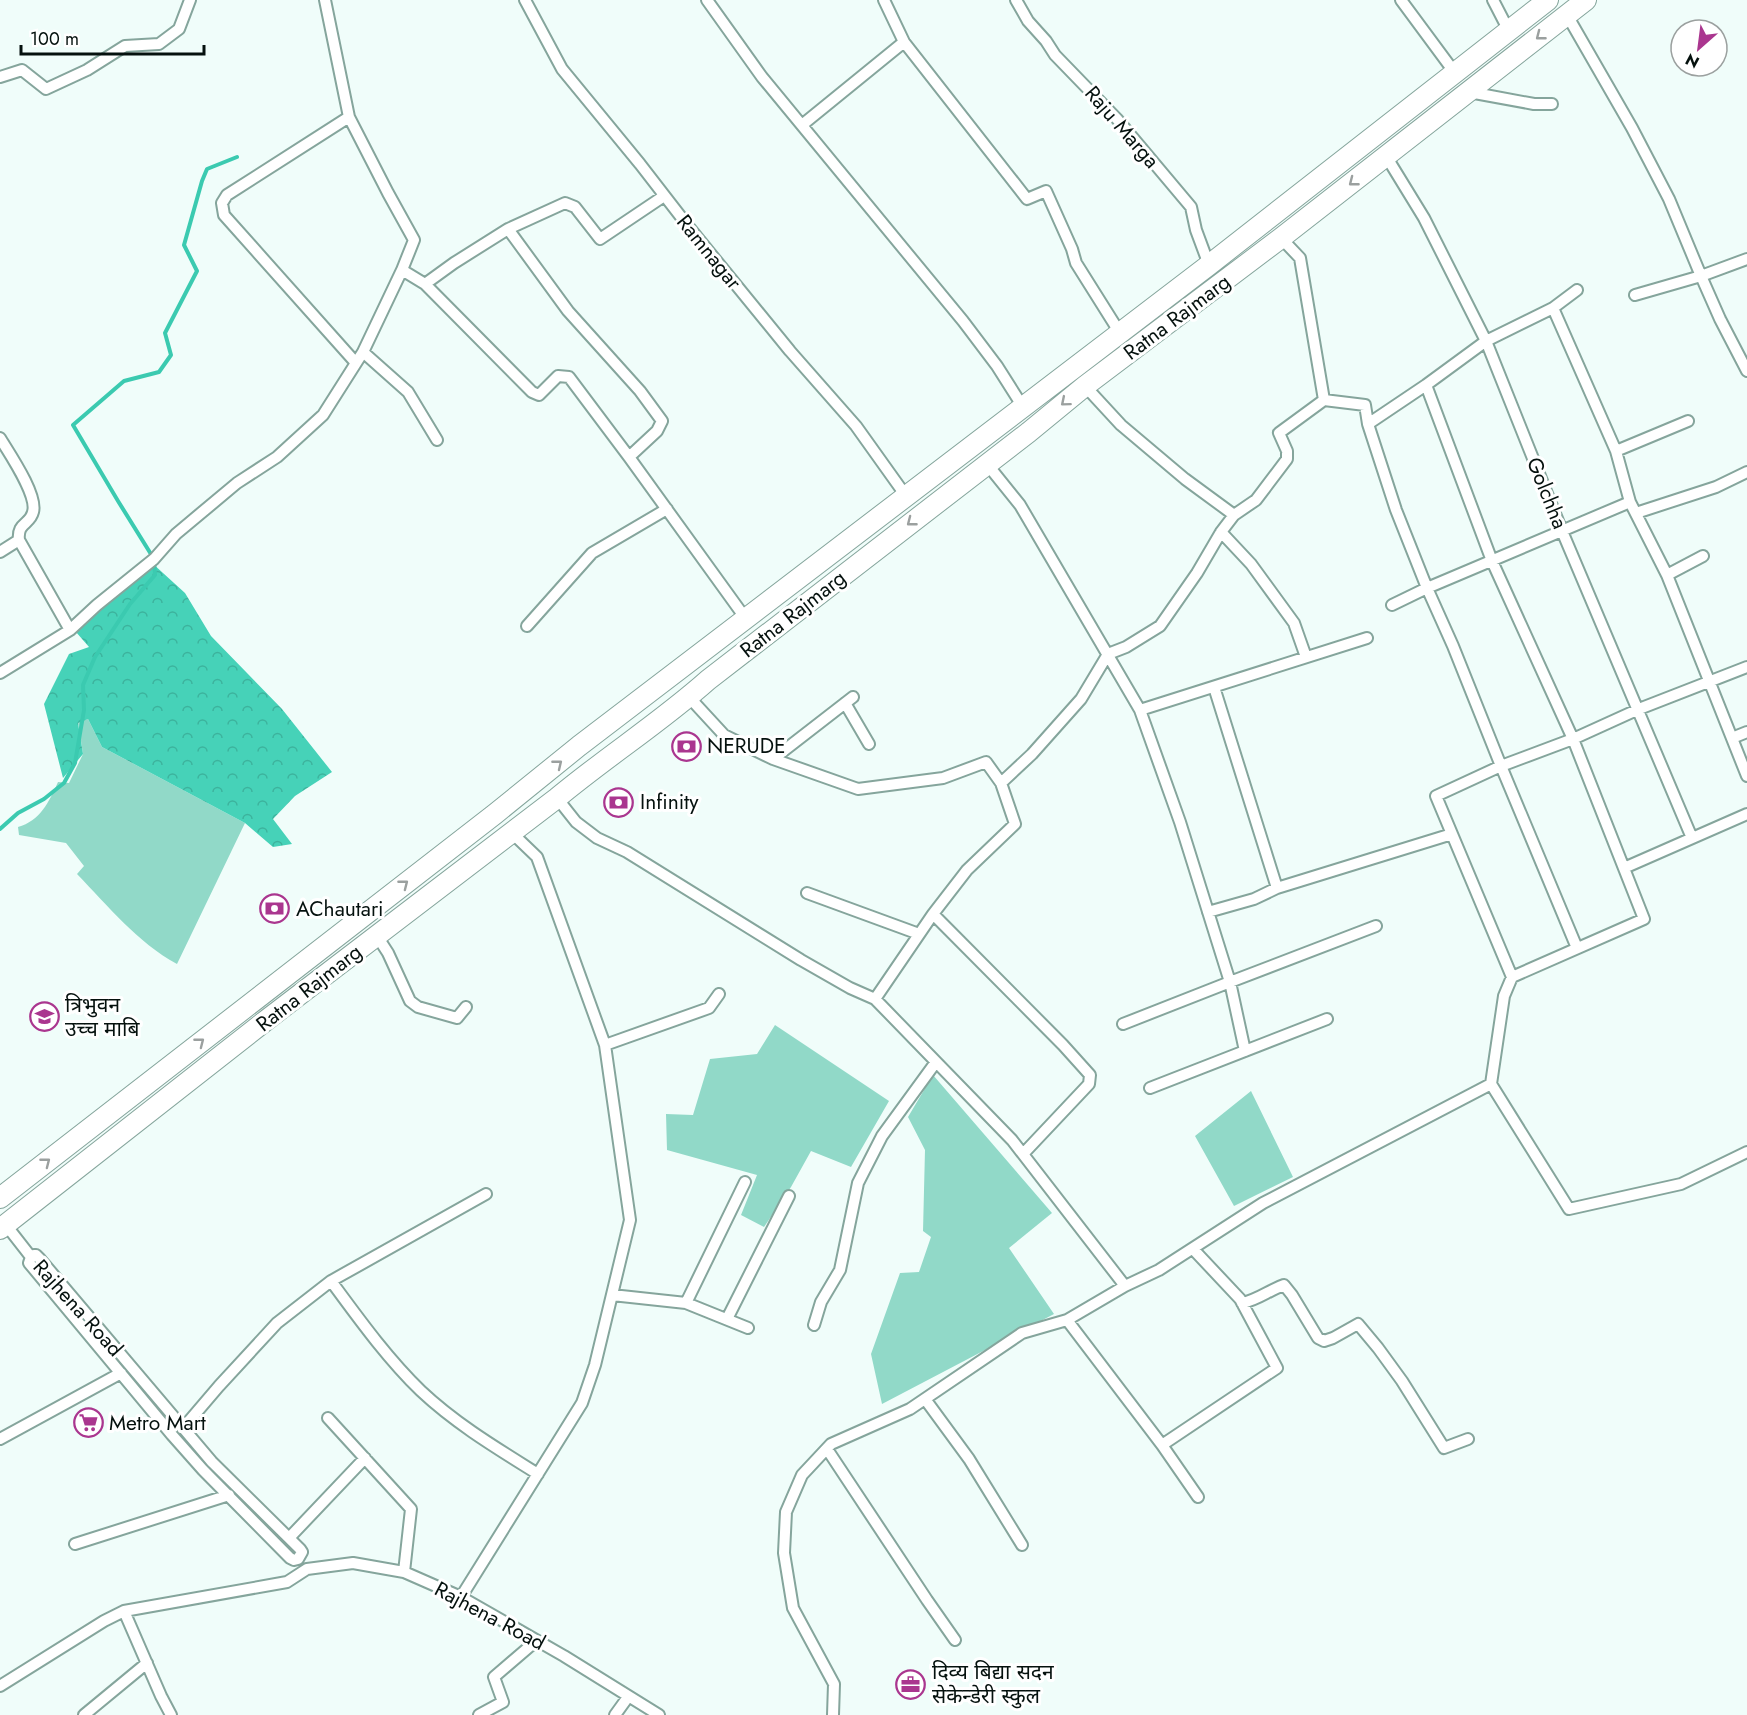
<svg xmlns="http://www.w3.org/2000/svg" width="1747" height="1715" font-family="Jost,'Noto Sans Devanagari',sans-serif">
	<defs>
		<pattern id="forest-crowns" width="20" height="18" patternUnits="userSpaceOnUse" patternTransform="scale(1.5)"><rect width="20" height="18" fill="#46d2b8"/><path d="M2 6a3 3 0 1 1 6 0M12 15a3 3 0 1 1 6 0" fill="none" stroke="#3cb39d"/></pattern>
	</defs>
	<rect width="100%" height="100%" fill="#f0fdfa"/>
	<path fill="#91d9c8" d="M 88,719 L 102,747 L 245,823 L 177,964 C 137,942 108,906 77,874 L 84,866 L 66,843 L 19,835 L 18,827 C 40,821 49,802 58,782 L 69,783 L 83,754 L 78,722 Z
		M 775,1025 L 889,1101 L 851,1167 L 811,1151 L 791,1187 L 764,1227 L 741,1215 L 757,1175 L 667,1150 L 666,1114 L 693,1115 L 710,1059 L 757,1054 Z
		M 933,1075 L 1052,1213 L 1009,1248 L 1054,1314 L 882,1404 L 871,1354 L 900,1273 L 919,1272 L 931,1237 L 923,1231 L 925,1150 L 908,1117 Z
		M 1251,1091 L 1293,1177 L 1234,1206 L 1195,1136 Z"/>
	<path fill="url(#forest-crowns)" d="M 152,563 L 185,593 L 211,636 L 282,709 L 332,772 L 295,796 L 273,819 L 292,844 L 273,847 L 245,823 L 102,747 L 88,719 L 78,723 L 83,754 L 63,778 L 44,704 L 69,654 L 89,647 L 76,632 L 146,570 Z"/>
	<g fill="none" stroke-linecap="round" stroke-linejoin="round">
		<path stroke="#3bcab0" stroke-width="4" d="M 0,829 L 18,813 L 44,799 L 64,783 L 75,763 L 84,710 L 83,685 L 95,657 L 130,604 L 155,575 L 154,559 L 118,501 L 73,425 L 124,381 L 159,372 L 171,355 L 165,333 L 197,271 L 184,245 L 202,181 L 207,169 L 237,157"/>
		<defs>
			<path id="street" d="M 325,0 L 349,117 L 388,193 L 414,240 L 402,270
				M 525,0 L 562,69 L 640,164 L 688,226 L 790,351 L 856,426 L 906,496
				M 707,0 L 762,77 L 963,321 L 997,366 L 1023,407
				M 884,0 L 904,42
				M 1016,0 L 1028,21 L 1046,41 L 1055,55 L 1117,119 L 1191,207 L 1196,230 L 1209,265
				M 1401,0 L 1455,73
				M 1493,0 L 1509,31
				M 1567,15 L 1632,128 L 1669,199 L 1701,276 L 1747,259
				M 0,77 L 22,70 L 46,89 L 87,70 L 125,46 L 159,44 L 179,29 L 190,0
				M 1469,92 L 1534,104 L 1552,104
				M 349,117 L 227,195 L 222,203 L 224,215 L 356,363
				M 802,125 L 904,42 L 1027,199 L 1046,191 L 1072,249 L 1076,263 L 1120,333
				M 1386,156 L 1424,218 L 1486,341 L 1562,531 L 1692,838
				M 508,229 L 568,311 L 640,391 L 662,421 L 657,431 L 629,457
				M 1281,238 L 1300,258 L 1324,400
				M 425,284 L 454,263 L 508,229 L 565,203 L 575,207 L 600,239 L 664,196
				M 1635,295 L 1701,276 L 1720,319 L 1747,371
				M 1553,308 L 1616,451 L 1630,502 L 1667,575 L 1747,776
				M 363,352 L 408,392 L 437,440
				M 1368,424 L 1426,385 L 1486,341 L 1553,308 L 1577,290
				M 0,438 C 9,453 38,495 33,512 C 30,525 17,522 19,540 L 70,630
				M 1616,451 L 1688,421
				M 987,464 L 1020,505 L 1140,710 L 1180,822 L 1230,982 L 1123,1024
				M 1636,513 L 1716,487 L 1747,472
				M 1234,515 L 1256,500 L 1287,459 L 1287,451 L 1279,433 L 1324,400 L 1365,405 L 1368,424 L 1396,510 L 1427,588 L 1453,646 L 1501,766 L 1436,796 L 1512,977 L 1644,919 L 1573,739 L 1492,561 L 1426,385
				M 1221,532 L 1251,564 L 1294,623 L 1306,657
				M 0,552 L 19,540
				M 1667,575 L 1703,556
				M 1392,605 L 1427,588 L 1630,502
				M 527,626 L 592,553 L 667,509
				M 0,673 L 70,630 L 97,605 L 154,559 L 176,534 L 237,483 L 277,457 L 323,415 L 363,352 L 402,270 L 425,284 L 532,392 L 539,395 L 558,376 L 569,377 L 629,457 L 746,619
				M 1214,687 L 1277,888
				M 689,697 L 724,735 L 773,759 L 858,789 L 943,778 L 986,762 L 1001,783
				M 845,703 L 869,744
				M 1140,710 L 1367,638
				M 1732,738 L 1747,732
				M 773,759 L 853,697
				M 557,798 L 576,822 L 597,838 L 627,852 L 801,960 L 850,988 L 875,999 L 1012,1140 L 1125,1286
				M 1624,868 L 1747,814
				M 807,893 L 919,934
				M 1208,912 L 1254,899 L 1277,888 L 1452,834
				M 933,914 L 1063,1045 L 1090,1075 L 1089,1084 L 1023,1154
				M 377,936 L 388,953 L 410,1001 L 418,1007 L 457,1018 L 466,1007
				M 1577,948 L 1501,766 L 1573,739 L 1639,709 L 1747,667
				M 875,999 L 933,914 L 967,870 L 1015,824 L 1001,783 L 1032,754 L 1081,699 L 1108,654 L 1126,647 L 1160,626 L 1197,573 L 1221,532 L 1234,515 L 1185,479 L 1121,425 L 1085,386
				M 605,1045 L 709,1008 L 719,994
				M 1245,1051 L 1230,982 L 1376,926
				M 1491,1084 L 1504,996 L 1512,977
				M 1150,1088 L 1327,1019
				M 6,1225 L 31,1257
				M 34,1255 L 36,1255 L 40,1259 L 212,1462 L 300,1549 L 302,1552 L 298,1559 L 294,1560 L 290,1558 L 203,1470 L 172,1435 L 29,1263 L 31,1257 Z
				M 331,1281 L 486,1194
				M 612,1295 L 686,1303 L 748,1328
				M 686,1303 L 745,1182
				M 1242,1303 C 1258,1300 1269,1290 1284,1285 L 1292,1295 L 1318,1338 L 1324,1341 L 1333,1338 L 1358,1324 L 1378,1348 L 1402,1381 L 1444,1448 L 1468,1439
				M 727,1319 L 789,1196
				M 1067,1320 L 1162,1445 L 1198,1497
				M 814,1325 L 821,1302 L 840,1270 L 858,1183 L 882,1136 L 936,1062
				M 925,1399 L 969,1459 L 1022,1545
				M 328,1418 L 411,1509 L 404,1572
				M 184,1427 L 219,1386 L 277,1323 L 331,1281 C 359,1319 387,1358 421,1391 C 456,1424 498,1449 538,1474
				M 0,1439 L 121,1373
				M 1162,1445 L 1277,1368 L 1240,1299 L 1193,1249
				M 827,1449 L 927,1600 L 955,1640
				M 289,1538 L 365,1458
				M 75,1544 L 229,1495
				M 461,1597 L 582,1403 L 595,1365 L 630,1220 L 605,1045 L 537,857 L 511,832
				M 124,1611 L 161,1696 L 171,1715
				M 0,1686 L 104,1621 L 124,1611 L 287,1582 L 307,1569 L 353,1563 L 404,1572 L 461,1597 L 564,1656 L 659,1715
				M 84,1715 L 147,1663
				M 479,1715 L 503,1702 L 494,1677 L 536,1641
				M 615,1715 L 628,1697
				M 833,1715 L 834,1684 L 793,1608 L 784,1553 L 786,1512 L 802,1475 L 831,1444 L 910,1409 L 1022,1333 L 1067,1320 L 1125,1286 L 1159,1270 L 1263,1203 L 1491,1084 L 1569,1209 L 1681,1184 L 1747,1152"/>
			<path id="highway" d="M 0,1198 L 495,814 L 579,746 L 1209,265 L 1548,0
				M 0,1229 L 269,1018 L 557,798 C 606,757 661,722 708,680 L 1029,432 L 1085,386 L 1281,238 L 1586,0"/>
		</defs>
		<use href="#street" stroke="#85a59c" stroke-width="14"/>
		<use href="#highway" stroke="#85a59c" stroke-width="22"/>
		<use href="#street" stroke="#fff" stroke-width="10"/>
		<use href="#highway" stroke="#fff" stroke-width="20"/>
	</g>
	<defs><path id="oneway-chevron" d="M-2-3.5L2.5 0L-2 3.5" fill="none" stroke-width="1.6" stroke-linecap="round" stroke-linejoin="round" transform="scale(1.5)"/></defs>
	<g stroke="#9ba09f">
		<use href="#oneway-chevron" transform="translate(1540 36) rotate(142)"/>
		<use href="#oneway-chevron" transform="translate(1353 182) rotate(142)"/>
		<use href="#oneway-chevron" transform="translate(1065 402) rotate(140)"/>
		<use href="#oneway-chevron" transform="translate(911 522) rotate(142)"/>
		<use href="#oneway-chevron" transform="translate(558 764) rotate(-39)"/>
		<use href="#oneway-chevron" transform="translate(404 884) rotate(-38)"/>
		<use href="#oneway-chevron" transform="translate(200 1042) rotate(-38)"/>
		<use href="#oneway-chevron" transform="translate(46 1162) rotate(-38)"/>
	</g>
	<defs>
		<symbol id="bank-ring" viewBox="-11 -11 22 22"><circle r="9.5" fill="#fff" stroke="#aa368f" stroke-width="1.5"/><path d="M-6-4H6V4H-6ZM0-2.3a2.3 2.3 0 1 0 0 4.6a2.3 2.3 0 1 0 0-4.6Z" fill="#aa368f"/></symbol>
		<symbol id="school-ring" viewBox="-11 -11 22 22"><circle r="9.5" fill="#fff" stroke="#aa368f" stroke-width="1.5"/><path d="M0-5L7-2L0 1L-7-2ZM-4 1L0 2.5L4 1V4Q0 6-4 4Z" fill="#aa368f"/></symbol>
		<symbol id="supermarket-ring" viewBox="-11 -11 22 22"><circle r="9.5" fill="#fff" stroke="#aa368f" stroke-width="1.5"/><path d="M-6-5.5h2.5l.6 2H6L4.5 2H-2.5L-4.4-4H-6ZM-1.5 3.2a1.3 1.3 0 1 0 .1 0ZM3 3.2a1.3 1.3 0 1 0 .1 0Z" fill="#aa368f"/></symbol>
		<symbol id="office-ring" viewBox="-11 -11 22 22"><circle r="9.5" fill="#fff" stroke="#aa368f" stroke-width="1.5"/><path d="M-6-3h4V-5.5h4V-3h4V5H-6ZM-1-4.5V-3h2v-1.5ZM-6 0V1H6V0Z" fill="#aa368f"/></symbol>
	</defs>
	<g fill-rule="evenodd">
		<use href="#bank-ring" x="670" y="730" width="33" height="33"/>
		<use href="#bank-ring" x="602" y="786" width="33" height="33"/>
		<use href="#bank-ring" x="258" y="892" width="33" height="33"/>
		<use href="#school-ring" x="28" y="1000" width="33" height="33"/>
		<use href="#supermarket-ring" x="72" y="1406" width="33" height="33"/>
		<use href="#office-ring" x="894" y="1668" width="33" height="33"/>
	</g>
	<g text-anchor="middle" stroke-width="6" stroke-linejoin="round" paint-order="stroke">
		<g font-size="21" fill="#05110e" stroke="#fff">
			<text transform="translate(1122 127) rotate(49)" y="7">Raju Marga</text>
			<text transform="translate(709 252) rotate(51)" y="7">Ramnagar</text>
			<text transform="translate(1177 317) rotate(-37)" y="7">Ratna Rajmarg</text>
			<text transform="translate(1547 493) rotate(68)" y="7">Golchha</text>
			<text transform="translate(793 614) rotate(-38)" y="7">Ratna Rajmarg</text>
			<text transform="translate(309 988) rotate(-38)" y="7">Ratna Rajmarg</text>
			<text transform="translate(78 1308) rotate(48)" y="7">Rajhena Road</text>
			<text transform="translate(490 1616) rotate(28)" y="7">Rajhena Road</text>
		</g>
		<g font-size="21" fill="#05110e" stroke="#fff" text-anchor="start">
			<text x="707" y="753">NERUDE</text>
			<text x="640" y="809">Infinity</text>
			<text x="296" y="916">AChautari</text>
			<text x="65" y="1012">त्रिभुवन<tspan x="65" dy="24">उच्च माबि</tspan></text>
			<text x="109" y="1430">Metro Mart</text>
			<text x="932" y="1679">दिव्य बिद्या सदन<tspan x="932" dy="24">सेकेन्डेरी स्कुल</tspan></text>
		</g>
	</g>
	<g transform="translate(1699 48) rotate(208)"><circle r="28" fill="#ffffff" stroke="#9ba09f" stroke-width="1.5"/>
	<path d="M0-4.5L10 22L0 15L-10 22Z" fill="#aa368f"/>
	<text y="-9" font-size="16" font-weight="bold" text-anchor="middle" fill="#05110e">N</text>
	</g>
	<path d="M21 45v9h183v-9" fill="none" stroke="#05110e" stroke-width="3"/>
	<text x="30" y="45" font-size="18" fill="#05110e" stroke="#ffffff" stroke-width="4.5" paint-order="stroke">100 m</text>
</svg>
